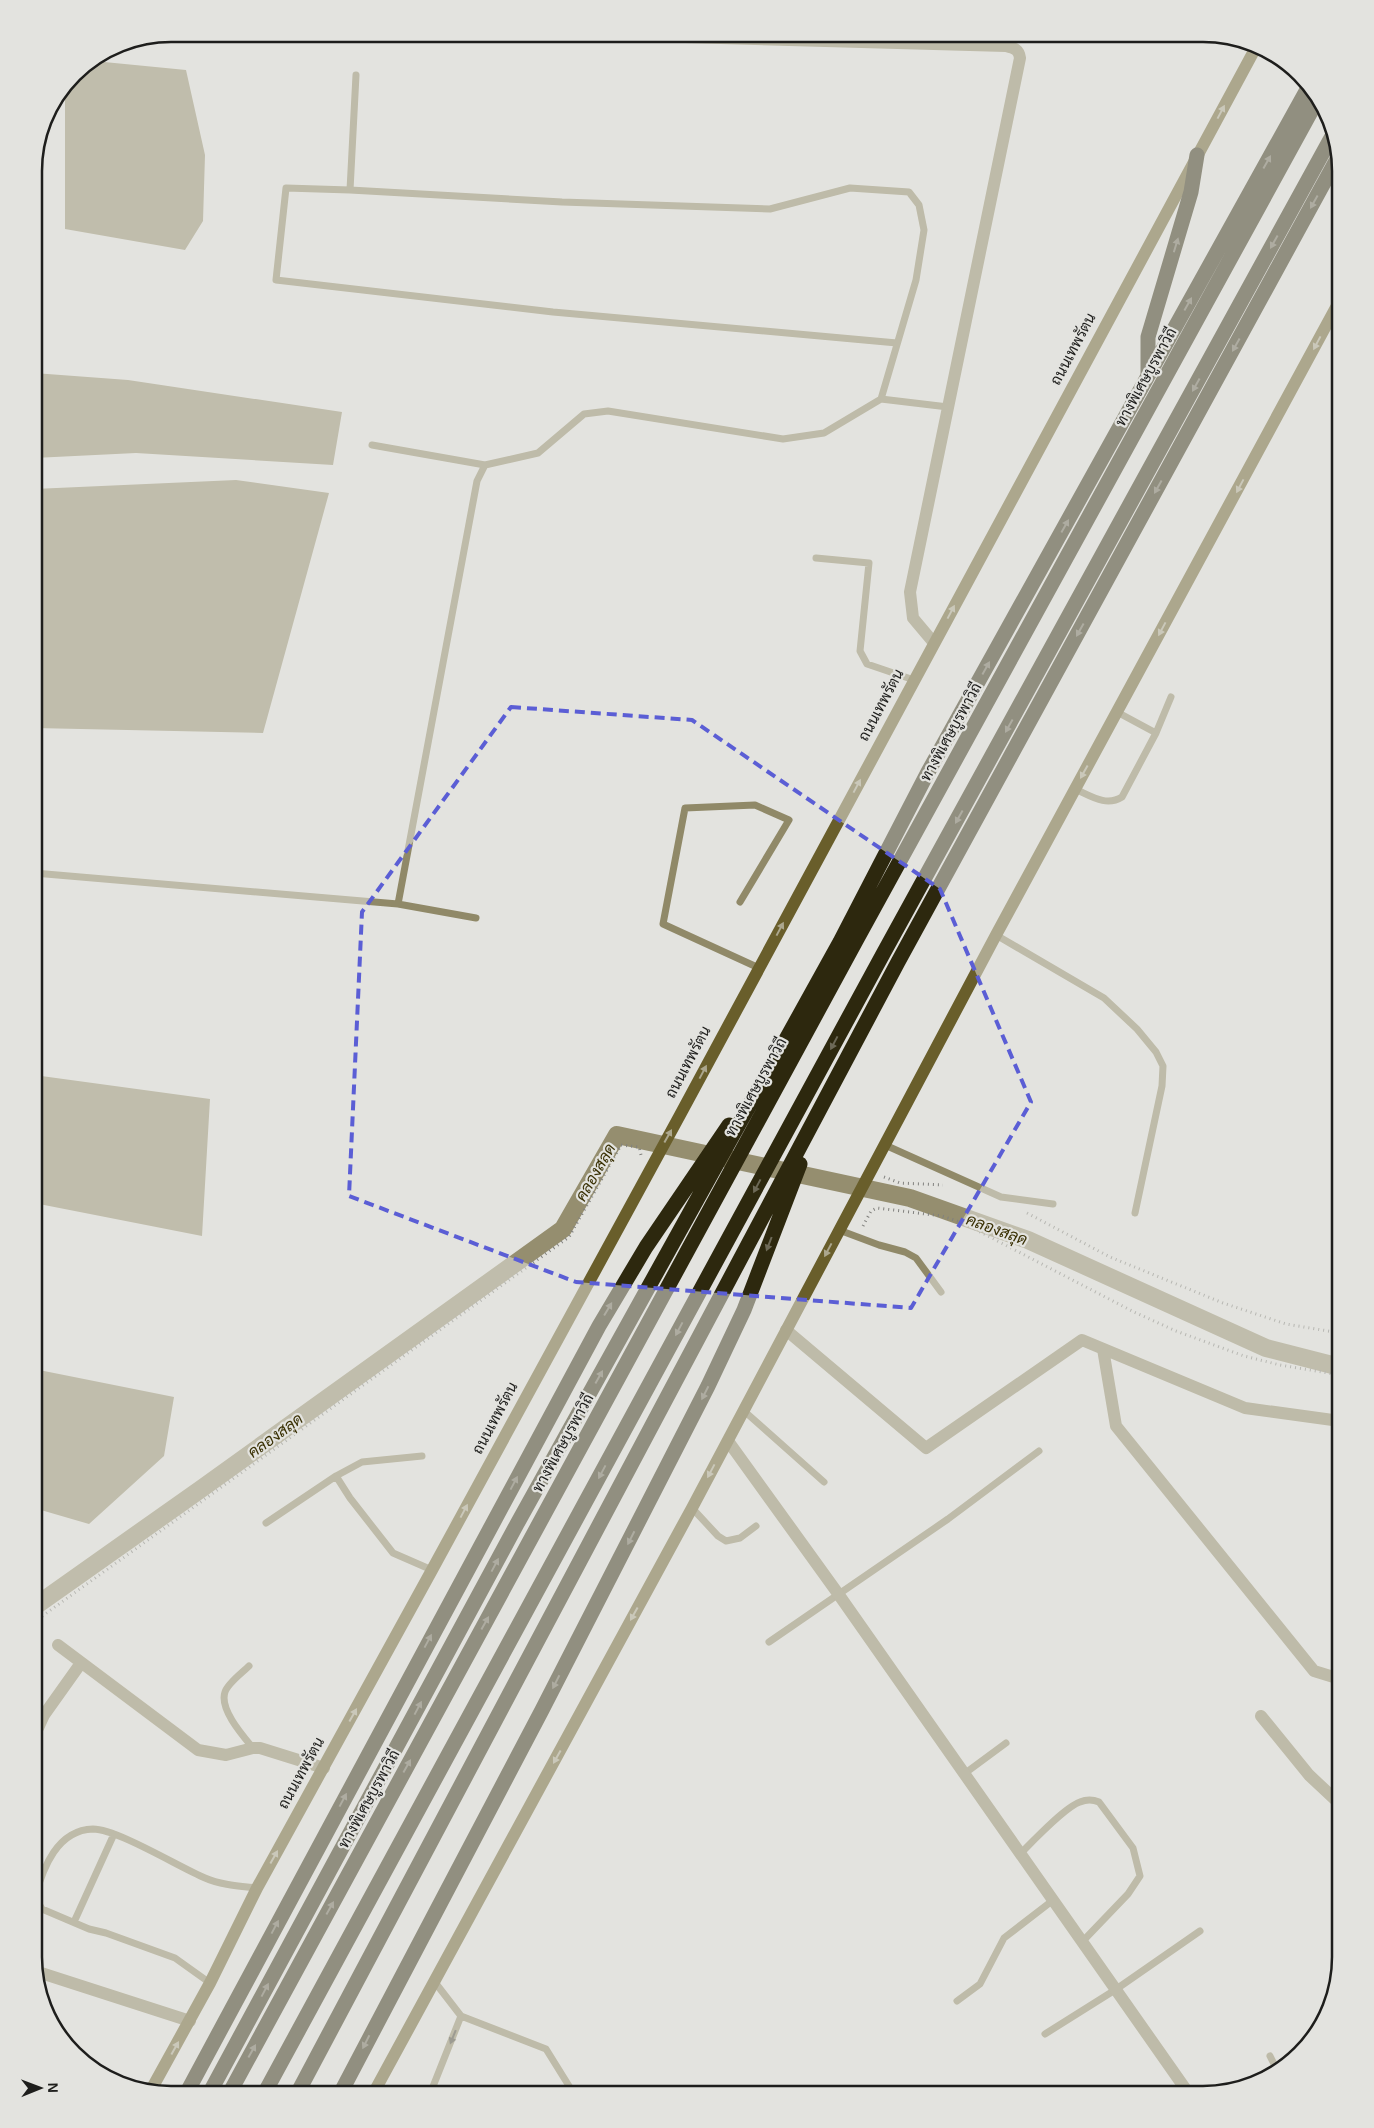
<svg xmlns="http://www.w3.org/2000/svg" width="1374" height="2128" font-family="Arial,Sarabun,sans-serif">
	<rect width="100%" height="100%" fill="#e3e3df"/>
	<path fill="#958e6f" d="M 94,61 L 186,70 L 205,155 L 203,221 L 185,250 L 65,229 L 65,87 L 74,74 Z
		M 34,373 L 128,380 L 342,412 L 333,465 L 136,453 L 34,458 Z
		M 236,480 L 329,493 L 263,733 L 34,728 L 34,489 Z
		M 34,1075 L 210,1099 L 202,1236 L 34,1203 Z
		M 34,1369 L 174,1397 L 164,1456 L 89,1524 L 34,1508 Z"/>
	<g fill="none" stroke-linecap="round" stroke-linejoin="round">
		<path stroke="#958e6f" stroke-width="18" d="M 34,1607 L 201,1489 L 563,1229 L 617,1135 L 910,1198 L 1028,1240 L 1266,1348 L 1340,1367"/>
		<path stroke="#81817e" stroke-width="3" stroke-dasharray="1 4" stroke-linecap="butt" d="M 884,1177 L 900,1183 L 943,1185
			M 1027,1213 L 1110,1257 L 1223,1303 L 1286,1324 L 1340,1333
			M 863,1226 L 871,1211 L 877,1208 L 942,1216 L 963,1223 L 1134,1312 L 1176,1331 L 1244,1356 L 1280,1365 L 1340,1375
			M 34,1622 L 569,1237 L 621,1145 L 639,1147 L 641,1155"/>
		<path stroke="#908968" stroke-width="7" d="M 356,75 L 350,190 L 286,188 L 276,280 L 553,312 L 897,343
			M 350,190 L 562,202 L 770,209 L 850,188 L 909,192 L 919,205 L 924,230 L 916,280 L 881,399
			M 372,445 L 485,465
			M 816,558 L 869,563 L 860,651 L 867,664 L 914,680
			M 1117,712 L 1156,733
			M 1075,789 C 1091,796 1106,807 1122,797 L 1156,733 L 1171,697
			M 34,873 L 398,904 L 477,481 L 485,465 L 538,453 L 584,414 L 608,411 L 783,439 L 824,433 L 881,399 L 948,407
			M 740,902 L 789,820 L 755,805 L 685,808 L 663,924 L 759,968
			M 398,904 L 476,918
			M 996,935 L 1104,998 L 1137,1029 L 1156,1052 L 1163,1066 L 1162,1086 L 1135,1213
			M 885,1145 L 1001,1197 L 1053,1204
			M 839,1230 L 879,1245 L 905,1252 L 916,1258 L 941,1292
			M 743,1410 L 824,1482
			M 422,1456 L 362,1462 L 336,1476 L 350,1498 L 393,1553 L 432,1570
			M 692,1508 L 718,1536 L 726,1541 L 740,1538 L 756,1526
			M 266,1523 L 336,1476
			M 769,1642 L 948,1519 L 1039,1451
			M 249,1666 C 242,1673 228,1683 225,1692 C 219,1709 243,1736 253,1748
			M 964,1774 L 1006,1743
			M 1020,1854 C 1033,1841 1065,1807 1080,1802 C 1087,1799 1092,1799 1099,1802 L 1133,1848 L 1140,1876 L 1128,1894 L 1082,1942
			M 74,1922 L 114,1834
			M 210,1983 L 175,1958 L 106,1933 L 89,1929 L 42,1909 L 35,1897 C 43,1868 57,1830 93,1829 C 117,1829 179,1867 205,1878 C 221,1885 239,1886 257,1888
			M 957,2001 L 980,1984 L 1004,1938 L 1052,1901
			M 461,2016 L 546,2049 L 574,2094
			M 1045,2034 L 1115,1990 L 1200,1931
			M 1270,2056 L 1277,2070
			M 430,2094 L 461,2016 L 434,1981"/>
		<path stroke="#908968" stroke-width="12" d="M 580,34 L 1006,46 C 1014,48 1019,49 1020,58 L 910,592 L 913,618 L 934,643
			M 786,1330 L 926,1448 L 1082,1340 L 1245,1408 L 1340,1421
			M 1103,1349 L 1116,1426 L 1314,1671 L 1340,1679
			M 728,1441 L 839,1595 L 1189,2094
			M 58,1645 L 198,1750 L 226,1755 L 253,1748 L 260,1748 L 324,1768
			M 1261,1716 L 1309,1775 L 1340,1804
			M 38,1728 L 44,1715 L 81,1663
			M 38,1972 L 190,2021"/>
		<path stroke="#695e2b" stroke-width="12" d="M 151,2090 L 210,1983 L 257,1888 L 432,1570 L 680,1115 L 1255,49
			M 373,2094 L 692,1508 L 996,935 L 1340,300"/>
		<path stroke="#2d280e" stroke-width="15" d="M 1148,376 L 1148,337 L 1191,192 L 1197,155
			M 186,2094 L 599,1326 L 646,1247 L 729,1125
			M 209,2094 L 517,1524 L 840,942 L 928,772 L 1308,88
			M 229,2094 L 857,939 L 1318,99
			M 264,2094 L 883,954 L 1331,138
			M 297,2094 L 898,962 L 1337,159
			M 340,2094 L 542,1710 L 708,1386 L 744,1310 L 800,1164"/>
	</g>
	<defs><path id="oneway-solid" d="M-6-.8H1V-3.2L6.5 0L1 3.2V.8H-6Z" transform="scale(1.25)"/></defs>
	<g fill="#aca78e">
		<use href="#oneway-solid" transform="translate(1221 112) rotate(-62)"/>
		<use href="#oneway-solid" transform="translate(1317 343) rotate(118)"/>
		<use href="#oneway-solid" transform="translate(1240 486) rotate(118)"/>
		<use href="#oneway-solid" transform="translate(951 612) rotate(-62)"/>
		<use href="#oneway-solid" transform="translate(1162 629) rotate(118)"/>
		<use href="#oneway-solid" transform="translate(1084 772) rotate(119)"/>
		<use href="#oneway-solid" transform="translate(857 786) rotate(-62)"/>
		<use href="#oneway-solid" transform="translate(780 929) rotate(-62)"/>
		<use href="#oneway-solid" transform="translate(703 1072) rotate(-62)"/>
		<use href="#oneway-solid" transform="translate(668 1136) rotate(-61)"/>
		<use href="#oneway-solid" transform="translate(828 1250) rotate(118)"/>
		<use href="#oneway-solid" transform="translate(711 1471) rotate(118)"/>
		<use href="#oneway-solid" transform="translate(464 1511) rotate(-62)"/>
		<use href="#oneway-solid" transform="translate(634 1614) rotate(119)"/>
		<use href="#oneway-solid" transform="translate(353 1715) rotate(-61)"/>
		<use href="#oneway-solid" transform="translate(557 1757) rotate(119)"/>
		<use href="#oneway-solid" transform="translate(274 1857) rotate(-61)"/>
		<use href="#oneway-solid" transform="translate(175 2048) rotate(-61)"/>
	</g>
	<g fill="#6d6957">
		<use href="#oneway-solid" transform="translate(1267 162) rotate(-61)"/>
		<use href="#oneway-solid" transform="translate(1314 202) rotate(119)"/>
		<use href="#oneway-solid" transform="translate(1274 242) rotate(119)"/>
		<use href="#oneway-solid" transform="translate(1176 245) rotate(-73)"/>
		<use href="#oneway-solid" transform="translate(1188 304) rotate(-61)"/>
		<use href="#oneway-solid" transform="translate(1236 345) rotate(119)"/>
		<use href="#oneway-solid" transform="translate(1196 385) rotate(119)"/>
		<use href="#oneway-solid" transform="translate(1158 487) rotate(119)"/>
		<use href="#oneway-solid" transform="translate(1065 526) rotate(-61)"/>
		<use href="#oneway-solid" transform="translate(1080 630) rotate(119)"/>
		<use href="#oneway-solid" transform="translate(986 668) rotate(-61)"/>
		<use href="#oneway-solid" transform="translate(1009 726) rotate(119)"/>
		<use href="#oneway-solid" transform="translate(959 817) rotate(119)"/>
		<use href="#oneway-solid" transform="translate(834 1043) rotate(118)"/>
		<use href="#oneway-solid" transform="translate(757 1186) rotate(118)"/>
		<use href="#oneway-solid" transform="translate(769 1244) rotate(111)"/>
		<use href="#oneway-solid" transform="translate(608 1309) rotate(-59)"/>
		<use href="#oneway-solid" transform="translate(679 1329) rotate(118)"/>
		<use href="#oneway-solid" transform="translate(599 1377) rotate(-61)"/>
		<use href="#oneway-solid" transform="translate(705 1393) rotate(117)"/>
		<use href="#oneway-solid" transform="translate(602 1472) rotate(118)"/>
		<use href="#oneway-solid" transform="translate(514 1483) rotate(-62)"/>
		<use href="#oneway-solid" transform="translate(631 1538) rotate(117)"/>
		<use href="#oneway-solid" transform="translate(495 1565) rotate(-62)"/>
		<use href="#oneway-solid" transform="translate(485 1623) rotate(-61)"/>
		<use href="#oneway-solid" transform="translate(428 1641) rotate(-62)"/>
		<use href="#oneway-solid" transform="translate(556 1682) rotate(117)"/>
		<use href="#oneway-solid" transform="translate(418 1708) rotate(-62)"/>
		<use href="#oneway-solid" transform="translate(407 1766) rotate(-61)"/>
		<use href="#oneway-solid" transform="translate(343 1800) rotate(-62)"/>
		<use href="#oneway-solid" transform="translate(330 1908) rotate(-61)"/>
		<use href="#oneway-solid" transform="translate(275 1927) rotate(-62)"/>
		<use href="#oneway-solid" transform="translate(265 1990) rotate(-62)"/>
		<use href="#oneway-solid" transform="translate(366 2042) rotate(117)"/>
		<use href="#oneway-solid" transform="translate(252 2051) rotate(-61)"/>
	</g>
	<use fill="#464337" href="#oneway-solid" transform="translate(453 2037) rotate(112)"/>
	<path d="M0 0H1374V2128H0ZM 511,707 L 692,720 L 940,889 L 1031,1102 L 911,1308 L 576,1282 L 349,1196 L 362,912 Z" fill="#e3e3df" fill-opacity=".55" fill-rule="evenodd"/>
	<path fill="none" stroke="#5b5ed5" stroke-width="4" stroke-dasharray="10 6" stroke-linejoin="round" d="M 511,707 L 692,720 L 940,889 L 1031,1102 L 911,1308 L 576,1282 L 349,1196 L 362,912 Z"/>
	<g text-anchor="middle" stroke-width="4.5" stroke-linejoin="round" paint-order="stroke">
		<g font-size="15" fill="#1e1e1c" stroke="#e3e3df">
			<text transform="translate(1073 349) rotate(-62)" y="5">ถนนเทพรัตน</text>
			<text transform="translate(1146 377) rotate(-61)" y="5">ทางพิเศษบูรพาวิถี</text>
			<text transform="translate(881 705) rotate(-62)" y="5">ถนนเทพรัตน</text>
			<text transform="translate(951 732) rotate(-61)" y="5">ทางพิเศษบูรพาวิถี</text>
			<text transform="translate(688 1062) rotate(-62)" y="5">ถนนเทพรัตน</text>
			<text transform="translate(756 1087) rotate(-61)" y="5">ทางพิเศษบูรพาวิถี</text>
			<text transform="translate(495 1418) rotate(-62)" y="5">ถนนเทพรัตน</text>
			<text transform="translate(563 1443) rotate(-61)" y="5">ทางพิเศษบูรพาวิถี</text>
			<text transform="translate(301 1773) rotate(-61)" y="5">ถนนเทพรัตน</text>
			<text transform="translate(369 1799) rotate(-61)" y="5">ทางพิเศษบูรพาวิถี</text>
		</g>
		<g font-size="16" font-style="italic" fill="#3a3105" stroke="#e3e3df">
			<text transform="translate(595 1172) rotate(-60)" y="6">คลองสลุด</text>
			<text transform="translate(997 1229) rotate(20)" y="6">คลองสลุด</text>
			<text transform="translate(275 1435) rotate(-36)" y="6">คลองสลุด</text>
		</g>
	</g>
	<path d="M0 0H1374V2128H0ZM171 42H1203A129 129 0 0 1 1332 171V1957A129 129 0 0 1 1203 2086H171A129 129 0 0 1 42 1957V171A129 129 0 0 1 171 42Z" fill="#e3e3df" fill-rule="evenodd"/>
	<path fill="none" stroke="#1e1e1c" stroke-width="2.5" d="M171 42H1203A129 129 0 0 1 1332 171V1957A129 129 0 0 1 1203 2086H171A129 129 0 0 1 42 1957V171A129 129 0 0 1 171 42Z"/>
	<g transform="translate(40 2088) rotate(89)" stroke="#e3e3df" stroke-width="4" paint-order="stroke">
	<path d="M0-4L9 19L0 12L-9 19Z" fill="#1e1e1c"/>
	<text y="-8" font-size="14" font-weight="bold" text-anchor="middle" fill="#1e1e1c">N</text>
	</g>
</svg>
